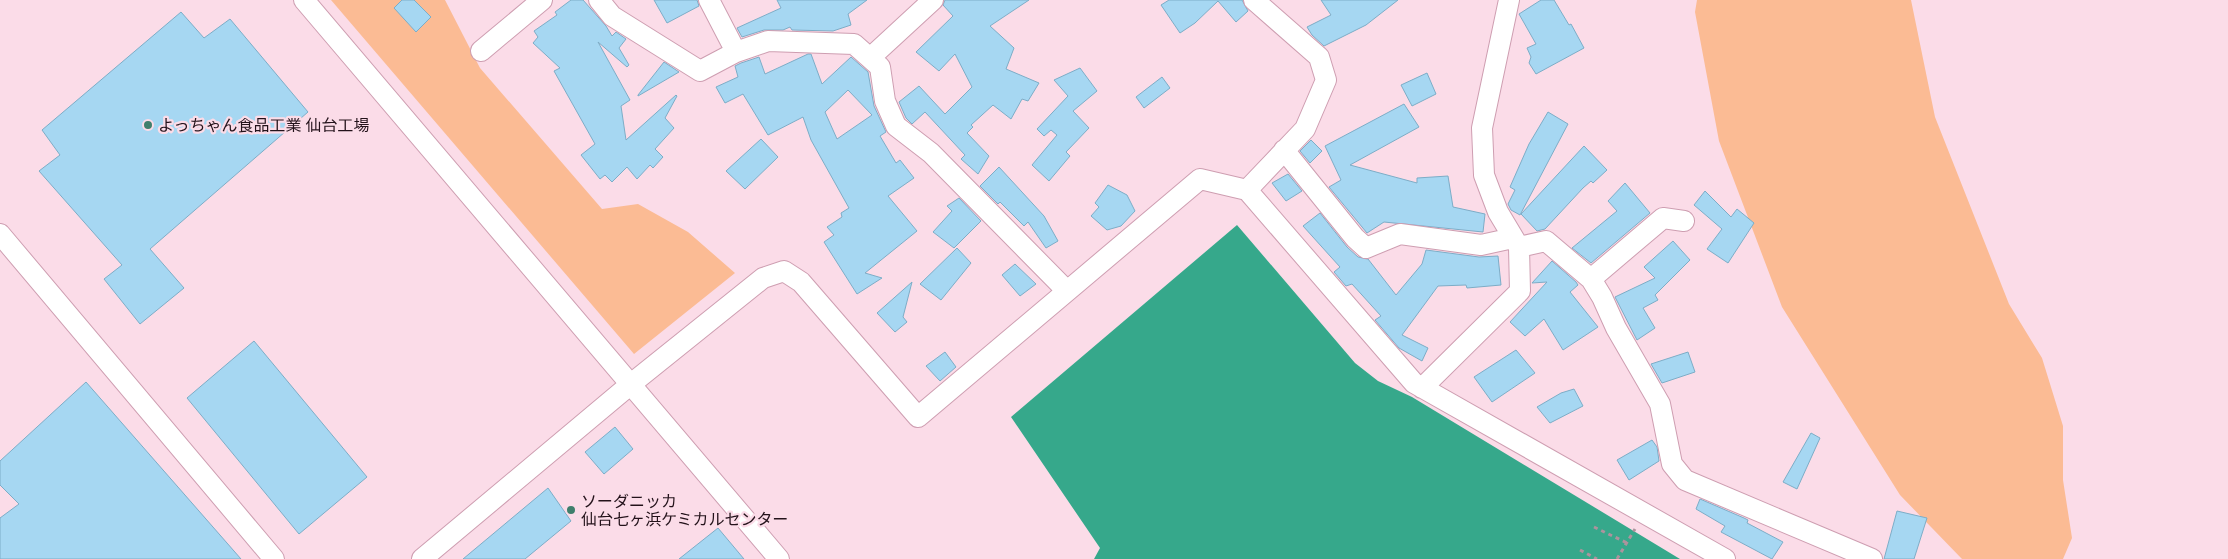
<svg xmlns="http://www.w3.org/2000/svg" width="2228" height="559" font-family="Raleway,'Noto Sans JP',sans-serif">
	<rect width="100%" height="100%" fill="#fbdce8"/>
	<path fill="#fbbb94" d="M 331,0 L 445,0 L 480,68 L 602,209 L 638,204 L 688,232 L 735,273 L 634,354 Z
		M 1697,0 L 1911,0 L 1935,117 L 2009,304 L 2042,358 L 2063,426 L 2063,480 L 2072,538 L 2063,559 L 1962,559 L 1900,495 L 1782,307 L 1719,141 L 1695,12 Z"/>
	<path fill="#36a88b" d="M 1237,225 L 1355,363 L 1378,381 L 1412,397 L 1680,559 L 1094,559 L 1100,548 L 1011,417 Z"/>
	<path fill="#a6d7f2" stroke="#7dadc7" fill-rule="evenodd" d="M 402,0 L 414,0 L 431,17 L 416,32 L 394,8 Z
		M 571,0 L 583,0 L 606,26 L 612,36 L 616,32 L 626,39 L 619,48 L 629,65 L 627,67 L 598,42 L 630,100 L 621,106 L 626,140 L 676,95 L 677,96 L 665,118 L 674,128 L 655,149 L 663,157 L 653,168 L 650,165 L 637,179 L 627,167 L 612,182 L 605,175 L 600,179 L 581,155 L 595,144 L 554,71 L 560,68 L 533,43 L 538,37 L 534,31 L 557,15 L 555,12 Z
		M 654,0 L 697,0 L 699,6 L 667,23 Z
		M 777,0 L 867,0 L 848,14 L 851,25 L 833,31 L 792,30 L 790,27 L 783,30 L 764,30 L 742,37 L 737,28 L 781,8 Z
		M 945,0 L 1029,0 L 990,26 L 1014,48 L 1006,69 L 1039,83 L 1028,101 L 1022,99 L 1011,119 L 993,105 L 971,125 L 973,127 L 967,133 L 989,156 L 978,174 L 961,159 L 965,155 L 925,112 L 912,124 L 906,118 L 899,102 L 919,86 L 945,114 L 972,87 L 955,54 L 939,71 L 916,52 L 953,16 L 943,5 Z
		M 1169,0 L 1242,0 L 1248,11 L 1236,22 L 1218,1 L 1195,23 L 1180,33 L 1161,5 Z
		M 1321,0 L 1398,0 L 1366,25 L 1324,46 L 1312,35 L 1307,27 L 1331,15 Z
		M 1541,0 L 1554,0 L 1569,25 L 1571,24 L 1584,48 L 1536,74 L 1529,63 L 1531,57 L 1527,48 L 1536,44 L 1519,14 Z
		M 181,12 L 204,38 L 230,19 L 308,112 L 150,249 L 184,288 L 140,324 L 104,279 L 122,265 L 39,171 L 60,155 L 42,130 Z
		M 808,54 L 811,54 L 822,84 L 851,57 L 868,72 L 874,106 L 886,132 L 880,136 L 896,163 L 900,160 L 914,178 L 888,196 L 917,231 L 865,273 L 882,278 L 857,294 L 824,242 L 834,235 L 827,227 L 842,217 L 841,213 L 849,208 L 811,140 L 803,117 L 768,135 L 743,94 L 725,103 L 716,87 L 738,77 L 735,66 L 741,63 L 759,57 L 765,74 ZM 848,90 L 872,115 L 837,139 L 825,112 Z
		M 664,62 L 679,72 L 638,96 L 638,95 Z
		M 1080,68 L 1097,91 L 1073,111 L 1089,128 L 1066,152 L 1070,156 L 1049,181 L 1032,165 L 1057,135 L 1051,130 L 1044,136 L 1037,129 L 1068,96 L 1054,80 Z
		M 1427,73 L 1436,94 L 1412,106 L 1401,85 Z
		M 1162,77 L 1170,88 L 1144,108 L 1136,97 Z
		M 1404,104 L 1419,127 L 1350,165 L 1417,183 L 1417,178 L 1448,176 L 1453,207 L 1485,214 L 1483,232 L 1384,222 L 1367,233 L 1329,187 L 1341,180 L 1325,146 Z
		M 1548,112 L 1568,124 L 1520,215 L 1511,210 L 1508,204 L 1515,190 L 1510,187 L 1529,144 Z
		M 761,139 L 778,157 L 745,189 L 726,171 Z
		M 1311,140 L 1322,151 L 1310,163 L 1300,151 Z
		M 1584,146 L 1607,170 L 1593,183 L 1591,181 L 1583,188 L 1545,229 L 1537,231 L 1521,214 Z
		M 999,167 L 1044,216 L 1058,241 L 1046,248 L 1028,222 L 1024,226 L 1000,202 L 998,204 L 980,186 Z
		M 1288,174 L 1302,191 L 1286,201 L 1272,183 Z
		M 1625,183 L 1650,213 L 1591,263 L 1572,248 L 1617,211 L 1608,201 Z
		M 1108,185 L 1127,195 L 1135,211 L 1121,226 L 1107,230 L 1091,216 L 1099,207 L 1095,203 Z
		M 1705,191 L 1731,217 L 1737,209 L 1754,223 L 1728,263 L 1707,249 L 1722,229 L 1694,205 Z
		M 959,198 L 981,221 L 954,248 L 933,232 L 952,211 L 947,206 Z
		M 1320,213 L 1347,247 L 1358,257 L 1368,259 L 1396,295 L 1422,264 L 1426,250 L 1479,257 L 1498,256 L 1501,285 L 1467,288 L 1466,285 L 1438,286 L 1402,335 L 1428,348 L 1422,361 L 1399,348 L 1375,320 L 1381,316 L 1352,284 L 1346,286 L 1334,272 L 1340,267 L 1303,226 Z
		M 1673,241 L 1690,260 L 1655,295 L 1658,300 L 1643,308 L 1655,328 L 1637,340 L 1615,297 L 1655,278 L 1644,267 Z
		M 957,248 L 971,263 L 941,300 L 920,284 Z
		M 1552,261 L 1576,282 L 1578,285 L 1570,292 L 1598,327 L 1563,350 L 1544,319 L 1525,336 L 1510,322 L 1547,282 L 1532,283 Z
		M 1015,264 L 1036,284 L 1020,296 L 1002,275 Z
		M 912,282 L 903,317 L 907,322 L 895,332 L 877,313 Z
		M 254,341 L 367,477 L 299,534 L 187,398 Z
		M 1516,350 L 1535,373 L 1492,402 L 1474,377 Z
		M 945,352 L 956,367 L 940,381 L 926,366 Z
		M 1688,352 L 1695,372 L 1662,383 L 1651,364 Z
		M 86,382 L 241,559 L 0,559 L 0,518 L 19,504 L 0,485 L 0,461 Z
		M 1574,389 L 1583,406 L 1550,423 L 1537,407 L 1561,393 Z
		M 615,427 L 633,449 L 604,474 L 585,452 Z
		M 1811,433 L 1820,438 L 1797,489 L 1783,482 Z
		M 1652,440 L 1657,447 L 1659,461 L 1629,480 L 1617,460 Z
		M 548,488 L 571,521 L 525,559 L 463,559 Z
		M 1700,499 L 1744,518 L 1748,520 L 1747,523 L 1783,542 L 1772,559 L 1721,532 L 1725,526 L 1696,509 Z
		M 1897,511 L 1927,518 L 1914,559 L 1884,559 Z
		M 718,528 L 744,559 L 679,559 Z"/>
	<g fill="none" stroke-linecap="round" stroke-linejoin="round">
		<defs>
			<path id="minor" d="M 304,0 L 779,559
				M 599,0 L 612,16 L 700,71 L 736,52 L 709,0
				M 481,51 L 542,0
				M 736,52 L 768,41 L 854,44 L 880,67 L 885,101 L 896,126 L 931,153 L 1067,291
				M 870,58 L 933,0
				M 1284,150 L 1355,238 L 1366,248 L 1400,234 L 1481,245 L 1513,238
				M 1247,190 L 1305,129 L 1326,80 L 1319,57 L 1254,0
				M 0,234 L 274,559
				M 1519,247 L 1546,241 L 1591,279 L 1602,297 L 1616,328 L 1660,404 L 1672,464 L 1685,480 L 1872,559
				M 1591,279 L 1663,218 L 1684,221
				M 1422,388 L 1520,291 L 1519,247 L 1498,212 L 1484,175 L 1482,128 L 1509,0
				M 422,559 L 631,384 L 763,278 L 784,271 L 801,282 L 918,417 L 1200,179 L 1247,190 L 1414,383 L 1725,559"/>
		</defs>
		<use href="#minor" stroke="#ce9eb1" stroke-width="22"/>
		<path stroke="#ad939d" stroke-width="3" stroke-dasharray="4 4" stroke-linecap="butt" d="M 1594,527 L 1627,543
			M 1580,550 L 1597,559
			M 1617,559 L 1635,529"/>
		<use href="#minor" stroke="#fff" stroke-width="20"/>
	</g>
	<g fill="#3f7f6c" stroke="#fbdce8" stroke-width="2">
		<circle cx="148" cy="125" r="5"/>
		<circle cx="571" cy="510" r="5"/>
	</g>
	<g text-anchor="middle" stroke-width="4.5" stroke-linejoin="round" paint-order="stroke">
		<g font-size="16" fill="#23121a" stroke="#fbdce8" text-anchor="start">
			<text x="158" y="131">よっちゃん食品工業 仙台工場</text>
			<text x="581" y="507">ソーダニッカ<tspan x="581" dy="18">仙台七ヶ浜ケミカルセンター</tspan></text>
		</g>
	</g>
</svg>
